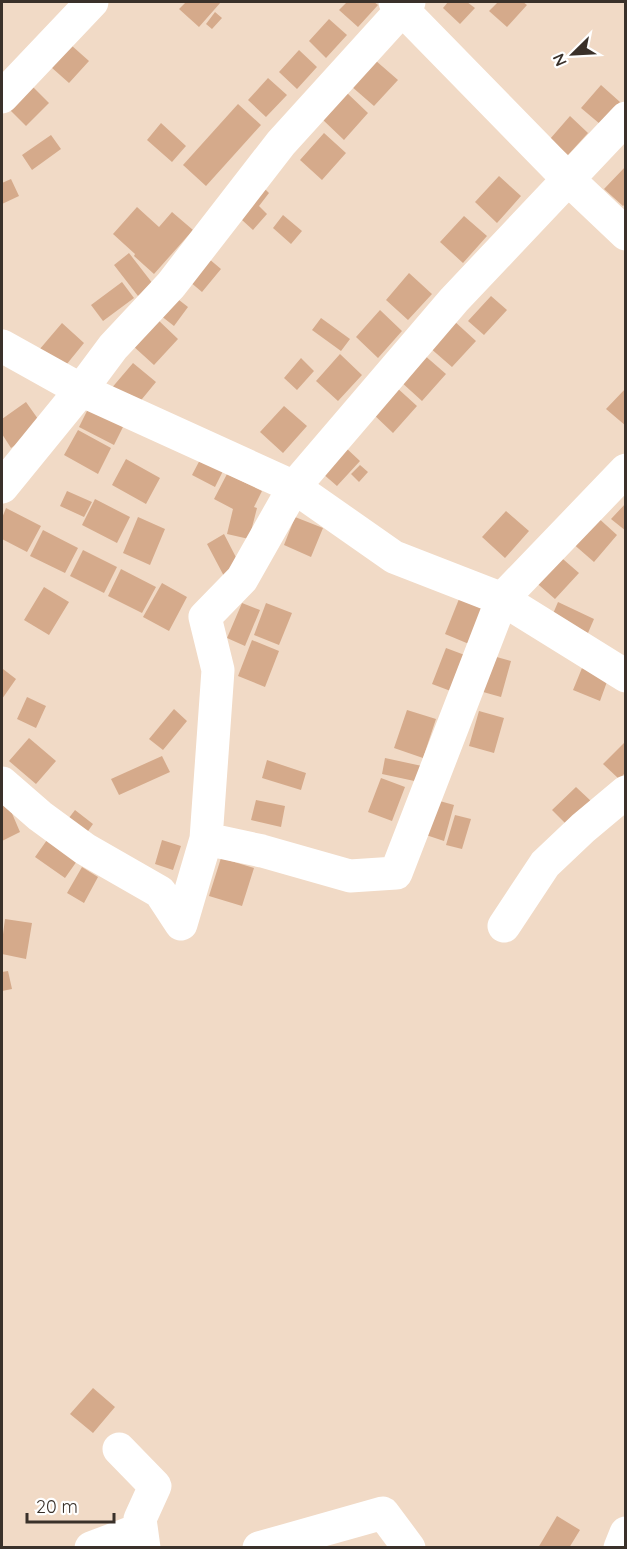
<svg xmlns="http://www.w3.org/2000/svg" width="627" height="1549" font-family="Quicksand,sans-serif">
	<rect width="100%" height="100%" fill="#f1dac6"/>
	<path fill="#d5aa8b" d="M 186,2 L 221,2 L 199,27 L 179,9 Z
		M 347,2 L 374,2 L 378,5 L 358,27 L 339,10 Z
		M 448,2 L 467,2 L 475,8 L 460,24 L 443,8 Z
		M 498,2 L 523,2 L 527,5 L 507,27 L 489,11 Z
		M 215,12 L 222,18 L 212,29 L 206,24 Z
		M 329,19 L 347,35 L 326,58 L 309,41 Z
		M 71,45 L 89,61 L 69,83 L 51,67 Z
		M 299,50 L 317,67 L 297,89 L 279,72 Z
		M 375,60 L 398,80 L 374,106 L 351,86 Z
		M 268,78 L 287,95 L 266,117 L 248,100 Z
		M 31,85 L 49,103 L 26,126 L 8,108 Z
		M 601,85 L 620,102 L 600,124 L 581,108 Z
		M 346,92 L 368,113 L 344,140 L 322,119 Z
		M 238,104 L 261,125 L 206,186 L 183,165 Z
		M 570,116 L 588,133 L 568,155 L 550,139 Z
		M 161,123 L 186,146 L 172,162 L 147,140 Z
		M 324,133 L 346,153 L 322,180 L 300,160 Z
		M 51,135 L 61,149 L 32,170 L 22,155 Z
		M 626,166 L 626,203 L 623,206 L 604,189 Z
		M 499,176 L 521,196 L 497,223 L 475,202 Z
		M 11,179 L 19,196 L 2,204 L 2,183 Z
		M 256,180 L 269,193 L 259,206 L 267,214 L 253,230 L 231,210 Z
		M 137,207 L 159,227 L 172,212 L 193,230 L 154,274 L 134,256 L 135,254 L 113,234 Z
		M 283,215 L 302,231 L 291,244 L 273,228 Z
		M 464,216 L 487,236 L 463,263 L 440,242 Z
		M 129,253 L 153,284 L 138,296 L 114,265 Z
		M 202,253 L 221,269 L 202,292 L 183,276 Z
		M 409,273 L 432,294 L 408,320 L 386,300 Z
		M 122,282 L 134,298 L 103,321 L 91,305 Z
		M 156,282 L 188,307 L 174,326 L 142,301 Z
		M 491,296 L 507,310 L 484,335 L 468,321 Z
		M 380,310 L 402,331 L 378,358 L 356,337 Z
		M 156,318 L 178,339 L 154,365 L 132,345 Z
		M 321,318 L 350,339 L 341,351 L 312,330 Z
		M 453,320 L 476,341 L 452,367 L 429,347 Z
		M 62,323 L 84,343 L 62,370 L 39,350 Z
		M 340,354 L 362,375 L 338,401 L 316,381 Z
		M 423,354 L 446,374 L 422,401 L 400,381 Z
		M 301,358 L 314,371 L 297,390 L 284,378 Z
		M 133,363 L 156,382 L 133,410 L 110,390 Z
		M 395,386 L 417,406 L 393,433 L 371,412 Z
		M 626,388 L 626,426 L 606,409 Z
		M 92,401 L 127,419 L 114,445 L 79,427 Z
		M 26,402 L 43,426 L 11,448 L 2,434 L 2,419 Z
		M 284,406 L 307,426 L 283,453 L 260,432 Z
		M 78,430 L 111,448 L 98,474 L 64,455 Z
		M 345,447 L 360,461 L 337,486 L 322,473 Z
		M 203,454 L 226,465 L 215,487 L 192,475 Z
		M 126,459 L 160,478 L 146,504 L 112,485 Z
		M 360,465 L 368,472 L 359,482 L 351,474 Z
		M 227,474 L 262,491 L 254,507 L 257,508 L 249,539 L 227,534 L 233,509 L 214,499 Z
		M 67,491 L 92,502 L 84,517 L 60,506 Z
		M 95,499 L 130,517 L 117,543 L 82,525 Z
		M 626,503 L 626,531 L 611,519 Z
		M 6,508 L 41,526 L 27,552 L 2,539 L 2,518 Z
		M 506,511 L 529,531 L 505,558 L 482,537 Z
		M 595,515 L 617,535 L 594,562 L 571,542 Z
		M 138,517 L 165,529 L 150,565 L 123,553 Z
		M 295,517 L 323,528 L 311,557 L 284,545 Z
		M 43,530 L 78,548 L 65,573 L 30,556 Z
		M 224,534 L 242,569 L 225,578 L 207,544 Z
		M 83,550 L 117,567 L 104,593 L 70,576 Z
		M 556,553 L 579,573 L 555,599 L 532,579 Z
		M 121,569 L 156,587 L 142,613 L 108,596 Z
		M 162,583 L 187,597 L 169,631 L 143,617 Z
		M 44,587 L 69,602 L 49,635 L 24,620 Z
		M 459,599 L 483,609 L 469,644 L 445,634 Z
		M 558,602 L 594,619 L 588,633 L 552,616 Z
		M 242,603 L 260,610 L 245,646 L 227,638 Z
		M 266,603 L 292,613 L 279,645 L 254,635 Z
		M 252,640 L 279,651 L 265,687 L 238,676 Z
		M 446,648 L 470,657 L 456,693 L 432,684 Z
		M 486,654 L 511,661 L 501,697 L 476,690 Z
		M 582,668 L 608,679 L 600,701 L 573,690 Z
		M 3,669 L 16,679 L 2,699 L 2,671 Z
		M 27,697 L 46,706 L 36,728 L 17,719 Z
		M 174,709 L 187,721 L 163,750 L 149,739 Z
		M 407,710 L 436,719 L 423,758 L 394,748 Z
		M 479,711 L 504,718 L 494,753 L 469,746 Z
		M 29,738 L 56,761 L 36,784 L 9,761 Z
		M 626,741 L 626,772 L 619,779 L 603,764 Z
		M 162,756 L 170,772 L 119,795 L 111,779 Z
		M 385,758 L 422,766 L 419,782 L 382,774 Z
		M 267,760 L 306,773 L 301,790 L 262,778 Z
		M 381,778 L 405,787 L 392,821 L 368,812 Z
		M 576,787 L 592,802 L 568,826 L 552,810 Z
		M 5,797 L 20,832 L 2,841 L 2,799 Z
		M 429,798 L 454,805 L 444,841 L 420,833 Z
		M 256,800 L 285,806 L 281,827 L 251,820 Z
		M 75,810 L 93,824 L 81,841 L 62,827 Z
		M 455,815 L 471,819 L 462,849 L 446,845 Z
		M 47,840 L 77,861 L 65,878 L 35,857 Z
		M 162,840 L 181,846 L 173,870 L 155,864 Z
		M 221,858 L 254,868 L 242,906 L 209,896 Z
		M 82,867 L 98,877 L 84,903 L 67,893 Z
		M 5,919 L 32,923 L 26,959 L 2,954 L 2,942 Z
		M 8,971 L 12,989 L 2,991 L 2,972 Z
		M 93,1388 L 115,1407 L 93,1433 L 70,1414 Z
		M 557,1516 L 580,1530 L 569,1548 L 538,1548 Z"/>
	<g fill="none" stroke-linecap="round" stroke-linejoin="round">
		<path stroke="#fff" stroke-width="33" d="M 395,2 L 568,179 L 626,234
			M 2,97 L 92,2
			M 2,346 L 81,390 L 294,487 L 394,557 L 502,599 L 626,676
			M 2,487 L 81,390 L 113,347 L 171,285 L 281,143 L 409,2
			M 2,783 L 40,816 L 85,849 L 160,892 L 181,924 L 206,839 L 218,670 L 205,617 L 242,579 L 294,487 L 454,300 L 626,118
			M 206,839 L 262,851 L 350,876 L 396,873 L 502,599 L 626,470
			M 504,926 L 545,864 L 583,828 L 626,792
			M 119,1449 L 155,1486 L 140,1519 L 144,1548
			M 91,1548 L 141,1529
			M 259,1548 L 383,1513 L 409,1548
			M 620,1548 L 626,1533"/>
	</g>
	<rect width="627" height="1549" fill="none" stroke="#3a312a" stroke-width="6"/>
	<g transform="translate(573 54) rotate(246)" stroke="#ffffff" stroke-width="4.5" paint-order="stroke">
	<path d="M0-4.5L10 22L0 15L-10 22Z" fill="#3a312a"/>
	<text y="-9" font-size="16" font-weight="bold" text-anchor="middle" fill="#3a312a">N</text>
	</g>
	<path d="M27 1513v9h87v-9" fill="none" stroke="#3a312a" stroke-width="3"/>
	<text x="36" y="1513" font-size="18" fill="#3a312a" stroke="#ffffff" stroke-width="4.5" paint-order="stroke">20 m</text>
</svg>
